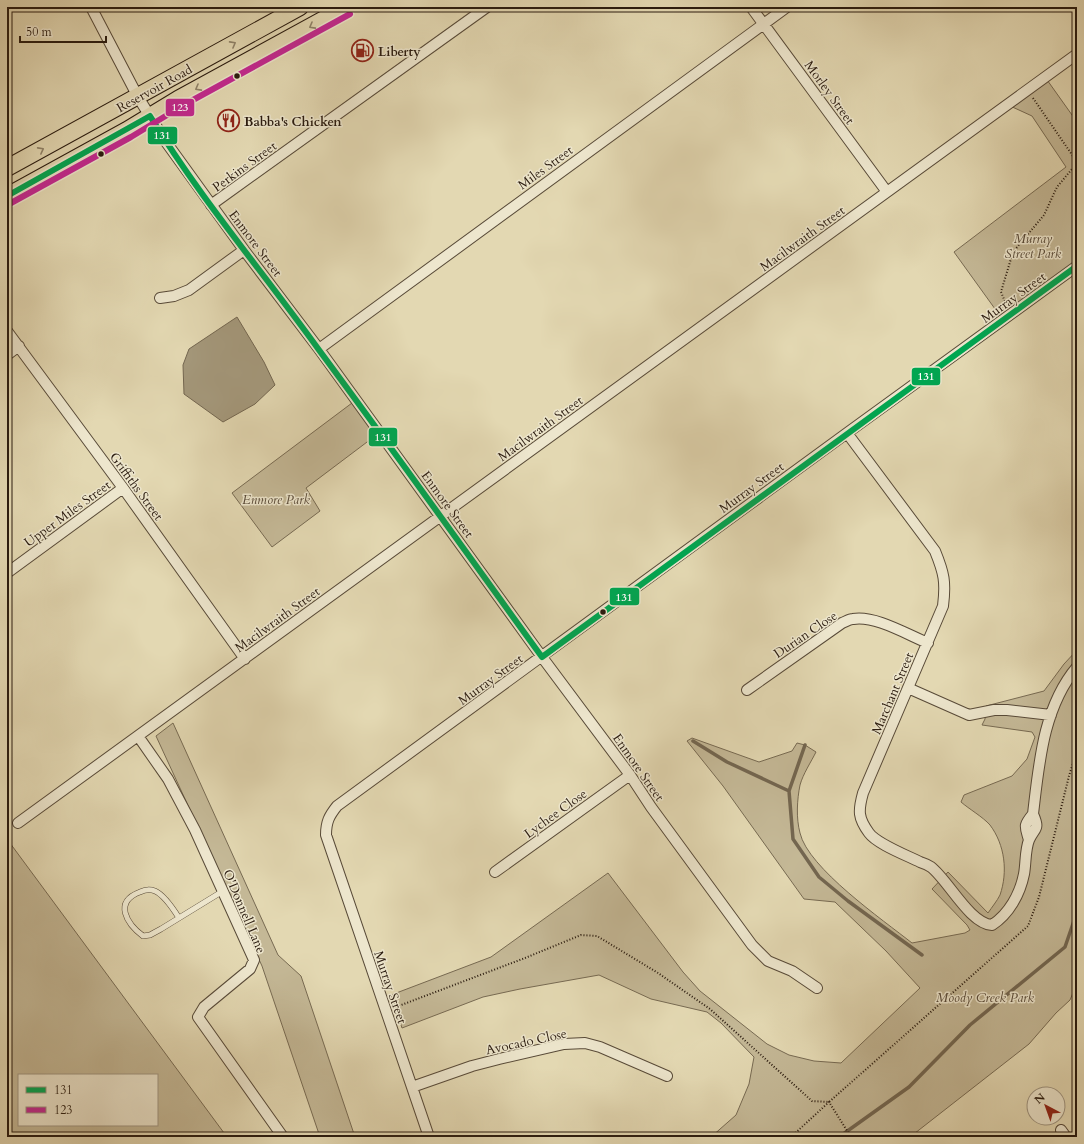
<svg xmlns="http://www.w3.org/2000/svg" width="1084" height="1144" font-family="Cardo,serif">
	<rect width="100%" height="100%" fill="#e3d8b2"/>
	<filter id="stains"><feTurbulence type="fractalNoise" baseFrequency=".005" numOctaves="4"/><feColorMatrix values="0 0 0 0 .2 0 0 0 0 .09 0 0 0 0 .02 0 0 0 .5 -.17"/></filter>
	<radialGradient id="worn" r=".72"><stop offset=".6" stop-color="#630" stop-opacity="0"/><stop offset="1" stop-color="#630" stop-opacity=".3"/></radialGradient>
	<path fill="#c4b896" stroke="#776a52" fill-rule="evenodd" d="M 1045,77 L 1077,122 L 1077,266 L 1003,320 L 954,252 L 1066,167 L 1032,116 L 1008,105 Z
		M 356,400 L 379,433 L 306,488 L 320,511 L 272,547 L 232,493 Z
		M 1077,650 L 1077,983 L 1070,1000 L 1056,1013 L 1029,1044 L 910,1137 L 711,1137 L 736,1115 L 749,1084 L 754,1057 L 721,1023 L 707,1012 L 651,999 L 599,975 L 520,989 L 483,997 L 402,1028 L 391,995 L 491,957 L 608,873 L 683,972 L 700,991 L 767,1044 L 789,1055 L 814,1061 L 841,1063 L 920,988 L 886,951 L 835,902 L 804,899 L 723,786 L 687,741 L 692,738 L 759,762 L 792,751 L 797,743 L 805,745 L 816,752 C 811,762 803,774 800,785 C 797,800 796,818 800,833 C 808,868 883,920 912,943 L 965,933 L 970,930 L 967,925 L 932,889 L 948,872 L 988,913 C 992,907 997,901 1000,895 C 1008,872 1005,845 990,825 C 983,817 969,809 961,802 L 964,795 L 1012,776 L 1027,759 L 1035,737 L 1032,732 L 982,725 L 985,719 L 986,706 L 1044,691 L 1064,664 Z
		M 173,723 L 278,955 L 301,976 L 355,1137 L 320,1137 L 262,966 L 156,736 Z
		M 7,839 L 227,1137 L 7,1137 ZM 19,1075 L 157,1075 L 157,1125 L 19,1125 Z"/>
	<path fill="#a4987b" stroke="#736650" d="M 237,317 L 264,362 L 275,385 L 255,404 L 223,422 L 184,394 L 183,365 L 189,349 Z"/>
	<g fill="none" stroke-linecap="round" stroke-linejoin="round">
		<path stroke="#736650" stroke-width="3.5" d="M 693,741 L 727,762 L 789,791
			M 805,745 L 789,791 L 793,839 L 819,877 L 848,901 L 922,955
			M 839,1137 L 909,1087 L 970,1025 L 1065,947 L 1077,912"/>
		<defs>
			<path id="service" d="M 179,918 C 174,910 164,895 155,891 C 150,889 144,890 140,892 C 113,902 127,924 143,936 L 150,935 L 161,929 L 223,891"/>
			<path id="minor" d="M 91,7 L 138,97 L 166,142 L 244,250 L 319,349 L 542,657 L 630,775 L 651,807 L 752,945 L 768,961 L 792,971 L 817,988
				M 751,7 L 887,192
				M 211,205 L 487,7
				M 160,298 L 174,296 L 189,290 L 244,250
				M 7,331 L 123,488 L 245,659
				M 319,349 L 787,7
				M 7,355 L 19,346
				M 847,433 L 935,551 C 944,573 946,582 943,606 L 863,793 C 858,811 858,818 869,833 C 877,844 906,855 920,862 C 923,863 928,865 931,867 C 948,880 970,924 992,925 C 1009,914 1020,894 1024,874 C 1026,863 1025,850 1029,840 C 1035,827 1040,830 1033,814 C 1039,764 1043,707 1077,667
				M 7,573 L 123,488
				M 908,688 L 969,715 L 994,710 L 1007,710 L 1051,715
				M 747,690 L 842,623 C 845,622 849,619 853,619 C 875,615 908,635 928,643
				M 138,736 L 168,779 L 195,830 L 254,960 L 250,969 L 204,1007 L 198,1017 L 283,1137
				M 18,823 L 1077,54
				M 1029,840 C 1025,826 1023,826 1033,814
				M 495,872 L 630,775
				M 412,1087 L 472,1066 L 499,1059 L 564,1044 L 585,1043 L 600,1047 L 667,1076
				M 1061,1130 L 1066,1137
				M 429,1137 L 326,835 C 326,822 329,816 337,806 L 847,433 L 1077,266"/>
			<path id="primary" d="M 7,168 L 300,7
				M 7,196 L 127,130 L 178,99 L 346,7"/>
		</defs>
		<use href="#service" stroke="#584a38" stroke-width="6"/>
		<use href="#minor" stroke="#584a38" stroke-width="12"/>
		<use href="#primary" stroke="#2a1b0f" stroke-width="18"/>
		<path stroke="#2a1b0f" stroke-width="2" stroke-dasharray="1 2" stroke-linecap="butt" d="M 1033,98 L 1077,162
			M 1006,304 L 1001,292 L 1013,252 L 1044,215 L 1057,187 L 1077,163
			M 396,1007 L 525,958 L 581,935 L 597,936 L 658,973 L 710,1009 L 812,1101 L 829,1102 L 1028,926 L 1039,897 L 1069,776 L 1077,750
			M 791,1137 L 829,1102 L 851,1137"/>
		<use href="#service" stroke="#ede6cd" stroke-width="5"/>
		<use href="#minor" stroke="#ede6cd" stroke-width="10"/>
		<use href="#primary" stroke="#e3d8b2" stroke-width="16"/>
		<defs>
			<path id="bus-1" d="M 7,196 L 150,116 C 200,198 263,272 319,350 C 394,451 468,555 542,657 L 1077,266"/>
			<path id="bus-2" d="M 11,203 L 131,137 L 182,106 L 350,14"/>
		</defs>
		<use href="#bus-1" stroke="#ede6cd" stroke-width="9"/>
		<use href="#bus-2" stroke="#ede6cd" stroke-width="9"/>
		<use href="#bus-1" stroke="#00a651" stroke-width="6"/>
		<use href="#bus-2" stroke="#c32990" stroke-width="6"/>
	</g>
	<defs><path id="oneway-chevron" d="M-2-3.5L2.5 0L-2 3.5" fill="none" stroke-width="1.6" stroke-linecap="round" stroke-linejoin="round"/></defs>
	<g stroke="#908369">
		<use href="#oneway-chevron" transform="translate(312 26) rotate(151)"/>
		<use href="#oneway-chevron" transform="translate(233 44) rotate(-29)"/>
		<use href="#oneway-chevron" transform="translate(198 88) rotate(151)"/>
		<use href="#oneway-chevron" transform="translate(41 150) rotate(-28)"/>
	</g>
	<defs>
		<symbol id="fuel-ring" viewBox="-11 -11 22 22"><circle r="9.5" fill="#ede6cd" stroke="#8f2418" stroke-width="1.5"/><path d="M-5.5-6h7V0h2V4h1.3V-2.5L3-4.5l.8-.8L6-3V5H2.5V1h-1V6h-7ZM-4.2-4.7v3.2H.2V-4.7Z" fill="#8f2418"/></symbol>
		<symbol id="restaurant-ring" viewBox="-11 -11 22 22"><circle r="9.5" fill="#ede6cd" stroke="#8f2418" stroke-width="1.5"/><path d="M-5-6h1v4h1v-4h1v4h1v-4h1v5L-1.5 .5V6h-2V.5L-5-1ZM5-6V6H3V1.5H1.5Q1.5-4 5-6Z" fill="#8f2418"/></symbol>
	</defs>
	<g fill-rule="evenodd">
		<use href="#fuel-ring" x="350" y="38" width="25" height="25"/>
		<use href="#restaurant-ring" x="216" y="108" width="25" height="25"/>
	</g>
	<g fill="#2a1b0f" stroke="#ede6cd" stroke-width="1.5">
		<circle cx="237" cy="76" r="3.5"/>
		<circle cx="101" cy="154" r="3.5"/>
		<circle cx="603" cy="612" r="3.5"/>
	</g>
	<g text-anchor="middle" stroke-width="3" stroke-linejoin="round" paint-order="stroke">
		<g font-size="13" font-weight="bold" fill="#2a1b0f" stroke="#ede6cd" text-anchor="start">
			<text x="378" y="56">Liberty</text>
			<text x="244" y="126">Babba's Chicken</text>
		</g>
		<g font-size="13" fill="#2a1b0f" stroke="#ede6cd">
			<text transform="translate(154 88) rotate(-29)" y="5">Reservoir Road</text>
			<text transform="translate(830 92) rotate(54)" y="5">Morley Street</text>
			<text transform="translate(244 166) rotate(-36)" y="5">Perkins Street</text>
			<text transform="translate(545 167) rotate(-36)" y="5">Miles Street</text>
			<text transform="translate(802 238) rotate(-36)" y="5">Macilwraith Street</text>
			<text transform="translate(256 243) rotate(53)" y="5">Enmore Street</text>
			<text transform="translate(1013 297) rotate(-36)" y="5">Murray Street</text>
			<text transform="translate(540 428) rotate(-36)" y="5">Macilwraith Street</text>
			<text transform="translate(137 486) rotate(54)" y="5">Griffiths Street</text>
			<text transform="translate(751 487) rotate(-36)" y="5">Murray Street</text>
			<text transform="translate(448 504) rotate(54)" y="5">Enmore Street</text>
			<text transform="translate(67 513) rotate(-36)" y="5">Upper Miles Street</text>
			<text transform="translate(277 619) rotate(-36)" y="5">Macilwraith Street</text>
			<text transform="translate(805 634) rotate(-34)" y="5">Durian Close</text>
			<text transform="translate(490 679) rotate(-36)" y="5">Murray Street</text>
			<text transform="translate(892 693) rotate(-67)" y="5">Marchant Street</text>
			<text transform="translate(639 767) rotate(55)" y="5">Enmore Street</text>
			<text transform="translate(555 813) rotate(-36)" y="5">Lychee Close</text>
			<text transform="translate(245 911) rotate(67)" y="5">O'Donnell Lane</text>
			<text transform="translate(391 987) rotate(71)" y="5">Murray Street</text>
			<text transform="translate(526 1041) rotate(-12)" y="5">Avocado Close</text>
		</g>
		<g font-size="13" font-style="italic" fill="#584a38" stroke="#ede6cd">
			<text x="1033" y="243">Murray<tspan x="1033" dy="15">Street Park</tspan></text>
			<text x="276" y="504">Enmore Park</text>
			<text x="985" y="1002">Moody Creek Park</text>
		</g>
	</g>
	<g stroke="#ede6cd" stroke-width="1.5">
		<rect x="165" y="98" width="30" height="19" rx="4" fill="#c32990"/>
		<rect x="147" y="126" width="31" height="19" rx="4" fill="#00a651"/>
		<rect x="911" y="367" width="30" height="19" rx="4" fill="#00a651"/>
		<rect x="368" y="427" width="30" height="20" rx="4" fill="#00a651"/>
		<rect x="609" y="587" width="31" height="19" rx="4" fill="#00a651"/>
	</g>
	<g font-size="11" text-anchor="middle" font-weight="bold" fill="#fff">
		<text x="180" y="111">123</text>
		<text x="162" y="139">131</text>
		<text x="926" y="380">131</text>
		<text x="383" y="441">131</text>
		<text x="624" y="601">131</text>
	</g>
	<rect width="1084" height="1144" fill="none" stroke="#e3d8b2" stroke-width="24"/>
	<rect x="8" y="8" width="1068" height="1128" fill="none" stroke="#2a1b0f" stroke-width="2"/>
	<rect x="12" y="12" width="1060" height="1120" fill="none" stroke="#2a1b0f"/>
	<rect x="18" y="1074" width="140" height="52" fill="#ede6cd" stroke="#9f9581"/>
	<rect x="26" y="1087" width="20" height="6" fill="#00a651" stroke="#9f9581"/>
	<text x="54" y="1094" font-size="12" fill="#2a1b0f">131</text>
	<rect x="26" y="1107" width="20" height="6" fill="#c32990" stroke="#9f9581"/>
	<text x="54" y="1114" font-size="12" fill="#2a1b0f">123</text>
	<g transform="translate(1046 1106) rotate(319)"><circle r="19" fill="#ede6cd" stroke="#9f9581"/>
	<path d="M0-3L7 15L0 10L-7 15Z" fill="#8f2418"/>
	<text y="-6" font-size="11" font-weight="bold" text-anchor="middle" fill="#2a1b0f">N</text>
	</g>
	<path d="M20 36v6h86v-6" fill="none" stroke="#2a1b0f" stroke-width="2"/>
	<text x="26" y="36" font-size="12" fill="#2a1b0f" stroke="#ede6cd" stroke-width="3" paint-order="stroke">50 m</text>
	<rect width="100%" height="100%" filter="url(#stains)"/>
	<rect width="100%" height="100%" fill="url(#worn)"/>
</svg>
